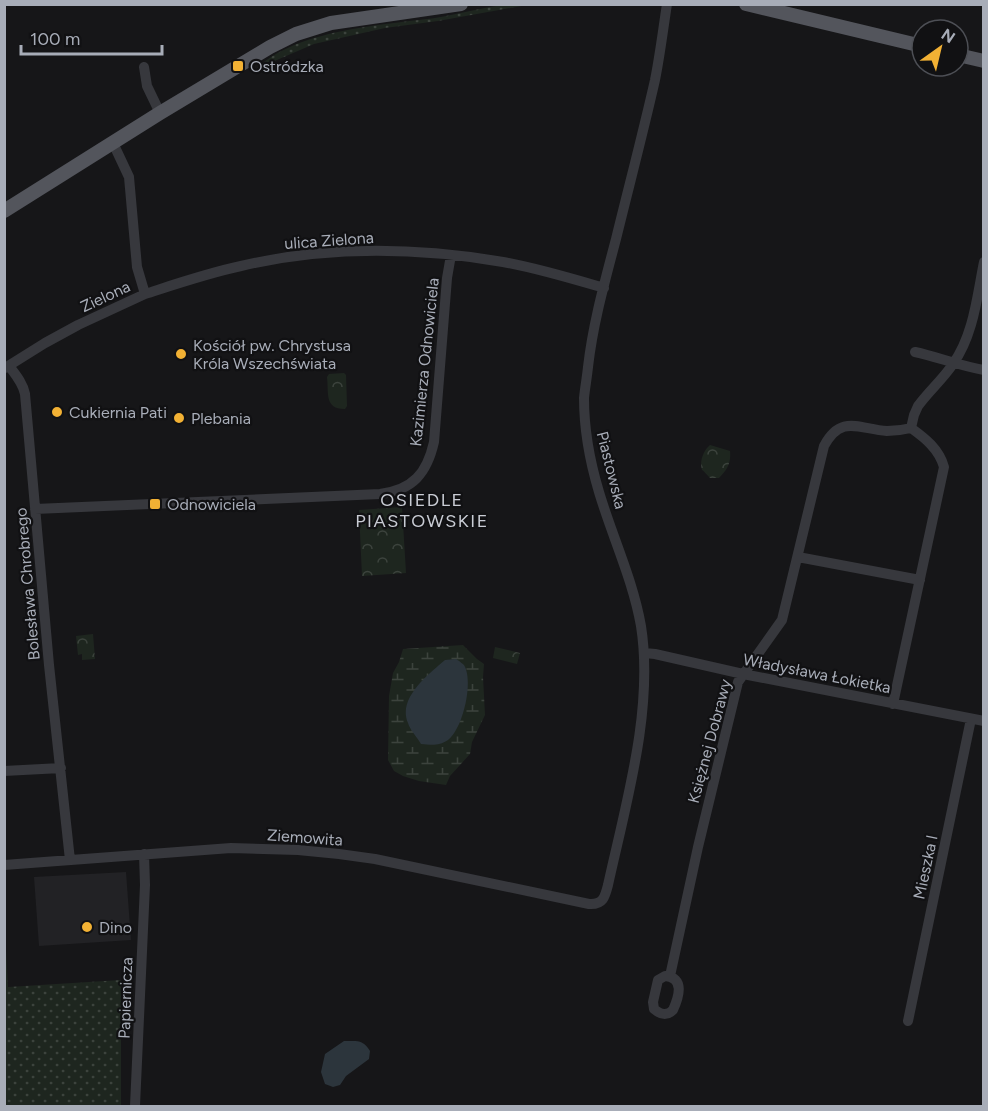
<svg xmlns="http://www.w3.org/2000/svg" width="988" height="1111" font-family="Figtree,sans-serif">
	<defs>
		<pattern id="grass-dots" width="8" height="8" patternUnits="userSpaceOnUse" patternTransform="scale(1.5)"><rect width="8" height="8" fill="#1e261f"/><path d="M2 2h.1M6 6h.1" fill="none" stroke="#3c433d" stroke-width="1.8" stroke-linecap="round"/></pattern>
		<pattern id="wetland-marsh" width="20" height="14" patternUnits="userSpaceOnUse" patternTransform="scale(1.5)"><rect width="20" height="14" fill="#1e261f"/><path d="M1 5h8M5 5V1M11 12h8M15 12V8" fill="none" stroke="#3c433d"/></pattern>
		<pattern id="park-crowns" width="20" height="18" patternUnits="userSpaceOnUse" patternTransform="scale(1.5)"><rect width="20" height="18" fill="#1e261f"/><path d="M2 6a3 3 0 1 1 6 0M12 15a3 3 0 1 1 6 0" fill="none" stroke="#3c433d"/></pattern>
	</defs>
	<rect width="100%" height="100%" fill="#161618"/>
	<path fill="#222225" d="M 126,872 L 131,940 L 39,946 L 34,877 Z"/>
	<path fill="url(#grass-dots)" d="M 503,5 L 527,5 L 438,21 L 385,28 L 314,44 L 256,69 C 296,30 381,25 435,18 C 458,14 480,8 503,5 Z
		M 4,914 L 8,987 L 121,980 L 121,1106 L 5,1106 Z"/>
	<path fill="url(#wetland-marsh)" d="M 463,645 L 477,659 L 484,664 L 483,677 L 485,715 L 472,742 L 470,754 L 450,776 L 446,785 L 419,781 L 403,776 L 394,771 L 388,760 L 389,696 L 393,673 L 399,662 L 403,649 Z"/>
	<path fill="url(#park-crowns)" d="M 344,373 L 346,375 L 347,406 L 345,409 C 324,409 329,393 327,377 L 329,374 Z
		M 710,445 L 730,451 C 731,463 728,469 719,478 L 710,478 C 709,477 703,470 702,470 C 699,461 704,450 710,445 Z
		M 402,507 L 406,573 L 362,576 L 359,510 Z
		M 93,634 L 95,659 L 82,660 L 82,654 L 78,655 L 76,636 Z
		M 495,647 L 520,653 L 517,664 L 493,658 Z"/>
	<path fill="#2c353c" d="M 456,659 C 458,660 463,664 464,665 C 474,681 463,729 448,740 C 439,746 432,745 421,744 C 417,737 410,730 408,723 C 397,698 429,674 445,660 Z
		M 344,1041 C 357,1041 363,1039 370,1051 L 369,1059 L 346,1076 L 340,1085 L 333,1087 L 325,1084 L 321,1072 L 325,1054 Z"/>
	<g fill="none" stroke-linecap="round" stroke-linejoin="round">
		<path stroke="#37383d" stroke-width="10" d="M 144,67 L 147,86 L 160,113
			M 145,294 C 176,284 208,273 241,266 C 326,246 416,247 503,262 C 537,268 570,278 604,288
			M 915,352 C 938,357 960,366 984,370
			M 9,366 C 15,374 23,383 25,394 L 49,665 L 70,860
			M 5,368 L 45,343 L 78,325 L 145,294 L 137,267 L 129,177 L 113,143
			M 911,428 L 914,415 L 918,406 C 929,391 943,379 953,364 C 974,334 977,296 984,262
			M 35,509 L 380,494 C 413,490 427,473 434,442 L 447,278 L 451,255
			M 798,557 L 920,580
			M 644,653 L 655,654 L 743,674 L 984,721
			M 893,704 L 944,467 C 939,449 925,438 911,428
			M 4,771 L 61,768
			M 4,865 L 231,848 L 298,850 L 339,854 L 375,859 L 589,904 C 603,905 605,897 608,885 C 626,803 654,709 641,626 C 633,580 612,536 599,492 C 590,462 584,430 584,398 C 585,388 587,377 588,367 C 593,323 605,281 616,239 C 629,186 643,133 655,80 C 660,55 663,30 667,4
			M 665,976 C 685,977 679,997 673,1010 C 667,1016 661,1015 654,1009 L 653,1002 L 658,980 Z
			M 670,976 L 698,847 L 738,682 L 782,620 L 824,446 C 841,414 859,429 887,431 C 895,431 903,430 911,428
			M 908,1021 L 971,719
			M 135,1106 L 145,885 L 144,854"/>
		<path stroke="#53555c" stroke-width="14" d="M 746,4 L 922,46
			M 958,55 L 984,61
			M 4,211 L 160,113 L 270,47 L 296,34 L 331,23 L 461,4"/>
	</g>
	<g fill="#f2b134" stroke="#111113" stroke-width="2">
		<rect x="232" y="60" width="12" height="12" rx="3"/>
		<circle cx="181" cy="354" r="6"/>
		<circle cx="57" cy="412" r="6"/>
		<circle cx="179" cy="418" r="6"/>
		<rect x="149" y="498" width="12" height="12" rx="3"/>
		<circle cx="87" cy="927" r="6"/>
	</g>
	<g text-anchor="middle" stroke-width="4.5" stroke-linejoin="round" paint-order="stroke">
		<g font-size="16" fill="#a8adb8" stroke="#111113" text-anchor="start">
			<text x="250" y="72">Ostródzka</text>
			<text x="193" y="351">Kościół pw. Chrystusa<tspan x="193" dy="18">Króla Wszechświata</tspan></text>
			<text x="69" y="418">Cukiernia Pati</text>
			<text x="191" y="424">Plebania</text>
			<text x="167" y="510">Odnowiciela</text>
			<text x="99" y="933">Dino</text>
		</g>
		<g font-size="16" fill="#a8adb8" stroke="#111113">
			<text transform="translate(329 240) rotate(-4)" y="6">ulica Zielona</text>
			<text transform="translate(105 296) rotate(-25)" y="6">Zielona</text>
			<text transform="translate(424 362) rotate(-84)" y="6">Kazimierza Odnowiciela</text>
			<text transform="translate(612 470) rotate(76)" y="6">Piastowska</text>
			<text transform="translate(27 584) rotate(-95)" y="6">Bolesława Chrobrego</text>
			<text transform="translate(817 673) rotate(11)" y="6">Władysława Łokietka</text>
			<text transform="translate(709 741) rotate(-75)" y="6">Księżnej Dobrawy</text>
			<text transform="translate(305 837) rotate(4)" y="6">Ziemowita</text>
			<text transform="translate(925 867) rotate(-78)" y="6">Mieszka I</text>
			<text transform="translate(125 998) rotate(-88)" y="6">Papiernicza</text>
		</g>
		<g font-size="18" letter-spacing="1.5" fill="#c9ccd4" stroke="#111113">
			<text x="422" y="506">OSIEDLE<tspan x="422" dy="21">PIASTOWSKIE</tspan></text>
		</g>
	</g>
	<rect width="988" height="1111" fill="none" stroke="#a8adb8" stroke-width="12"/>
	<g transform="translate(940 48) rotate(34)"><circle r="28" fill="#111113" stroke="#4d4f55" stroke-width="1.5"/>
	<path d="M0-4.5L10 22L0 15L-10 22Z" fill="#f2b134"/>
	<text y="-9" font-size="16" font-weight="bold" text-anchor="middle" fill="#a8adb8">N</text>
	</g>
	<path d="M21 45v9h141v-9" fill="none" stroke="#a8adb8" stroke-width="3"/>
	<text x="30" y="45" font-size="18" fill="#a8adb8" stroke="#111113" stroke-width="4.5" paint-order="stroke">100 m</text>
</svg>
